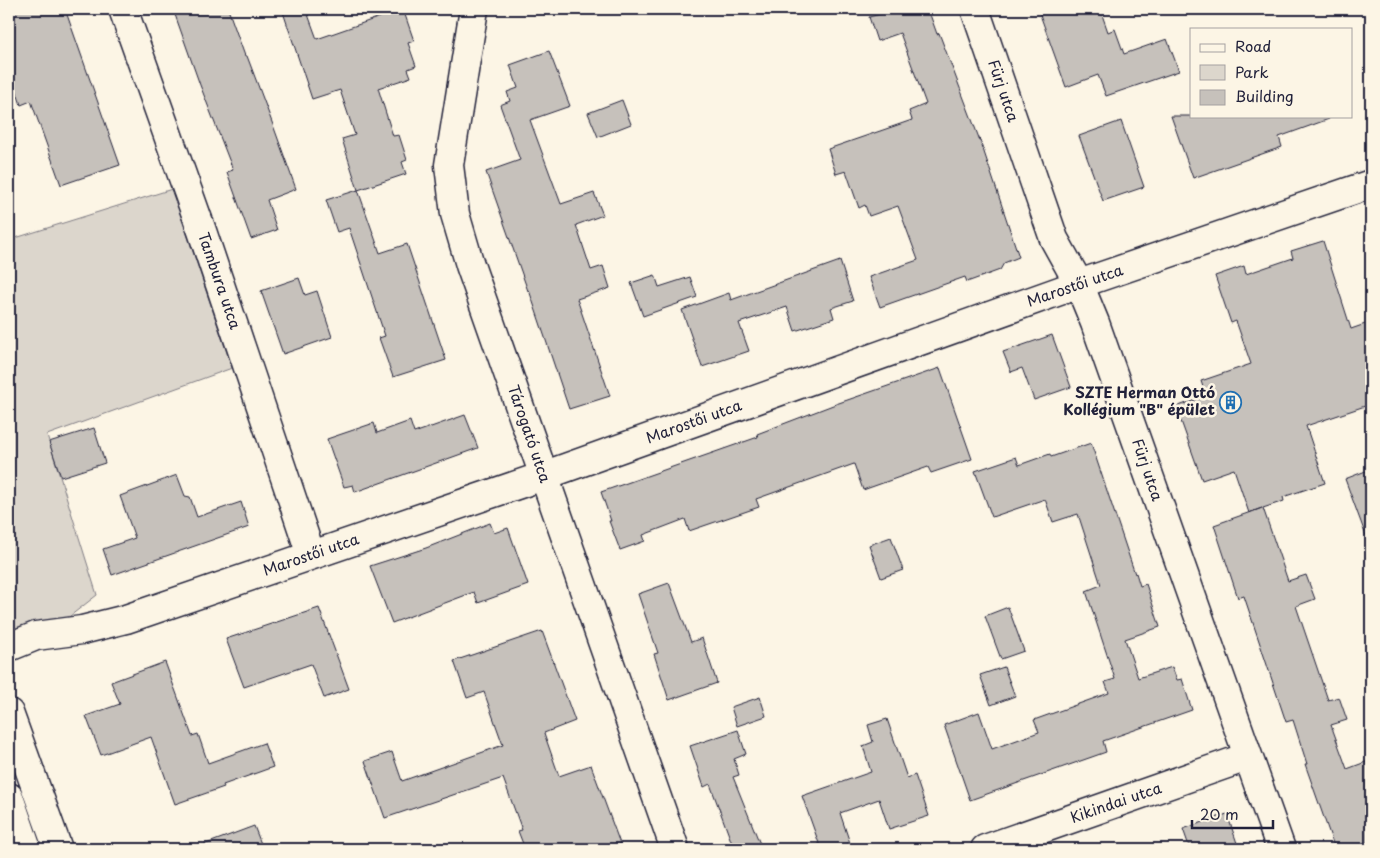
<svg xmlns="http://www.w3.org/2000/svg" width="1380" height="858" font-family="'Playpen Sans',sans-serif">
	<rect width="100%" height="100%" fill="#fcf5e5"/>
	<filter id="ink" filterUnits="userSpaceOnUse"><feTurbulence type="fractalNoise" baseFrequency=".02" numOctaves="2"/><feDisplacementMap in="SourceGraphic" scale="10" xChannelSelector="R" yChannelSelector="G"/><feConvolveMatrix kernelMatrix="1 2 1 2 8 2 1 2 1" color-interpolation-filters="sRGB"/></filter>
	<g filter="url(#ink)">
		<path fill="#dcd6cc" stroke="#7f7c84" d="M 172,189 L 232,368 L 47,435 L 97,595 L 11,662 L 9,673 L 9,240 Z"/>
		<path fill="#c6c1bb" stroke="#22223b" d="M 9,9 L 65,9 L 120,165 L 61,185 L 31,101 L 21,105 L 9,68 Z
			M 173,9 L 228,9 L 245,56 L 247,56 L 273,125 L 296,189 L 267,200 L 277,230 L 251,239 L 227,172 L 233,170 L 200,85 Z
			M 282,9 L 306,9 L 317,39 L 403,9 L 414,41 L 408,43 L 416,66 L 408,69 L 411,77 L 378,88 L 393,136 L 399,135 L 407,160 L 402,162 L 406,174 L 358,190 L 342,139 L 355,135 L 340,90 L 312,99 Z
			M 883,9 L 928,9 L 937,34 L 939,33 L 982,146 L 1019,257 L 1004,263 L 1000,270 L 967,282 L 965,277 L 880,307 L 869,277 L 918,260 L 898,206 L 869,216 L 865,205 L 859,208 L 846,171 L 836,174 L 828,149 L 912,120 L 909,111 L 926,104 L 900,33 L 877,41 L 869,17 L 884,13 Z
			M 1038,9 L 1100,9 L 1108,32 L 1115,29 L 1124,54 L 1167,39 L 1179,71 L 1106,96 L 1098,75 L 1066,87 Z
			M 549,51 L 570,106 L 530,120 L 561,204 L 594,193 L 603,215 L 576,225 L 591,270 L 603,266 L 610,288 L 577,299 L 610,396 L 569,409 L 529,290 L 528,291 L 486,172 L 520,160 L 500,105 L 510,101 L 507,92 L 518,88 L 510,65 Z
			M 622,100 L 631,124 L 598,137 L 588,113 Z
			M 1171,116 L 1329,116 L 1329,119 L 1279,137 L 1282,147 L 1193,178 Z
			M 1121,121 L 1144,187 L 1103,201 L 1079,136 Z
			M 358,190 L 380,253 L 407,244 L 446,360 L 393,377 L 379,338 L 385,336 L 349,228 L 337,232 L 326,200 Z
			M 1323,241 L 1351,329 L 1371,322 L 1371,404 L 1306,426 L 1325,483 L 1283,497 L 1284,501 L 1263,508 L 1288,581 L 1306,575 L 1315,599 L 1296,606 L 1328,700 L 1339,697 L 1347,720 L 1331,725 L 1347,769 L 1371,760 L 1371,849 L 1335,849 L 1305,764 L 1307,764 L 1293,720 L 1286,722 L 1244,596 L 1238,598 L 1214,525 L 1262,508 L 1249,513 L 1234,469 L 1202,480 L 1176,407 L 1206,396 L 1201,381 L 1251,364 L 1236,321 L 1231,323 L 1215,276 L 1244,266 L 1246,274 L 1293,258 L 1291,251 Z
			M 840,261 L 853,301 L 831,308 L 834,318 L 795,331 L 787,307 L 739,323 L 749,351 L 702,367 L 682,310 L 729,293 L 731,300 Z
			M 655,275 L 659,287 L 690,277 L 697,297 L 643,316 L 631,283 Z
			M 299,278 L 305,295 L 317,291 L 332,337 L 283,354 L 261,291 Z
			M 1052,335 L 1071,387 L 1034,400 L 1022,368 L 1011,372 L 1003,352 Z
			M 940,368 L 972,459 L 931,473 L 928,467 L 863,490 L 854,464 L 756,499 L 759,507 L 689,531 L 685,519 L 643,535 L 645,541 L 620,550 L 609,521 L 611,521 L 601,492 L 758,437 L 757,434 L 833,405 Z
			M 465,415 L 478,448 L 355,492 L 353,485 L 344,487 L 327,439 L 374,423 L 377,433 L 410,421 L 414,433 Z
			M 94,428 L 105,463 L 61,477 L 49,442 Z
			M 1091,443 L 1135,574 L 1136,573 L 1140,586 L 1146,584 L 1160,627 L 1125,639 L 1138,678 L 1172,667 L 1177,680 L 1182,679 L 1192,710 L 1103,741 L 1106,752 L 970,800 L 944,725 L 979,712 L 992,749 L 1039,732 L 1034,720 L 1109,693 L 1105,682 L 1115,679 L 1086,591 L 1101,585 L 1078,514 L 1053,522 L 1045,499 L 992,517 L 975,471 L 1016,457 L 1019,465 L 1050,454 L 1051,457 Z
			M 1371,469 L 1371,544 L 1369,544 L 1345,479 Z
			M 177,475 L 185,496 L 190,497 L 197,517 L 241,502 L 249,527 L 112,575 L 103,549 L 135,538 L 120,496 Z
			M 490,523 L 494,533 L 508,528 L 528,585 L 478,603 L 474,592 L 392,623 L 370,566 L 426,548 Z
			M 891,537 L 903,570 L 881,578 L 869,545 Z
			M 669,583 L 691,642 L 702,638 L 717,683 L 669,700 L 654,654 L 658,653 L 638,594 Z
			M 1008,607 L 1024,651 L 1001,659 L 985,616 Z
			M 319,608 L 349,689 L 324,698 L 311,664 L 244,687 L 226,639 Z
			M 542,631 L 575,721 L 544,733 L 559,776 L 591,765 L 622,849 L 525,849 L 518,831 L 522,830 L 503,778 L 385,818 L 365,761 L 392,752 L 402,781 L 503,745 L 484,692 L 467,698 L 454,661 Z
			M 165,662 L 192,736 L 198,734 L 208,763 L 264,743 L 273,767 L 223,785 L 224,787 L 175,804 L 151,737 L 101,755 L 86,716 L 120,704 L 111,682 Z
			M 1004,667 L 1015,696 L 991,705 L 980,675 Z
			M 760,697 L 766,716 L 737,726 L 731,707 Z
			M 887,719 L 907,778 L 915,775 L 929,816 L 889,829 L 879,799 L 840,813 L 850,843 L 832,849 L 821,849 L 802,796 L 871,772 L 863,746 L 873,742 L 868,725 Z
			M 738,730 L 746,754 L 734,759 L 739,775 L 733,777 L 762,849 L 734,849 L 710,784 L 704,787 L 690,746 Z
			M 1227,814 L 1239,849 L 1190,849 L 1183,829 Z
			M 254,826 L 263,849 L 198,849 L 198,847 Z"/>
		<g fill="none" stroke-linecap="round" stroke-linejoin="round">
			<defs>
				<path id="minor" d="M 123,9 L 202,231 L 311,555
					M 474,9 L 449,165 L 455,214 L 470,265 L 675,849
					M 975,9 L 1054,239 L 1079,284 L 1095,323 L 1281,849
					M 9,647 L 36,636 L 82,630 L 126,619 L 543,476 L 1079,284 L 1371,184
					M 9,713 L 58,849
					M 9,797 L 27,849
					M 985,849 L 1247,757"/>
			</defs>
			<use href="#minor" stroke="#22223b" stroke-width="31"/>
			<use href="#minor" stroke="#fcf5e5" stroke-width="28"/>
		</g>
	</g>
	<defs>
		<symbol id="building-ring" viewBox="-11 -11 22 22"><circle r="9.5" fill="#fcf5e5" stroke="#1f6fb2" stroke-width="1.5"/><path d="M-4-6H4V6H1V3H-1V6H-4ZM-2.5-4.3h1.7v1.8h-1.7ZM.8-4.3h1.7v1.8H.8ZM-2.5-1h1.7V.8h-1.7ZM.8-1h1.7V.8H.8Z" fill="#1f6fb2"/></symbol>
	</defs>
	<g fill-rule="evenodd">
		<use href="#building-ring" x="1218" y="390" width="25" height="25"/>
	</g>
	<g text-anchor="middle" stroke-width="5" stroke-linejoin="round" paint-order="stroke">
		<g font-size="15" fill="#22223b" stroke="#fcf5e5">
			<text transform="translate(1003 91) rotate(71)" y="5">Fürj utca</text>
			<text transform="translate(219 281) rotate(71)" y="5">Tambura utca</text>
			<text transform="translate(1075 286) rotate(-19)" y="5">Marostői utca</text>
			<text transform="translate(694 422) rotate(-20)" y="5">Marostői utca</text>
			<text transform="translate(529 434) rotate(71)" y="5">Tárogató utca</text>
			<text transform="translate(1147 470) rotate(71)" y="5">Fürj utca</text>
			<text transform="translate(311 555) rotate(-19)" y="5">Marostői utca</text>
			<text transform="translate(1116 803) rotate(-19)" y="5">Kikindai utca</text>
		</g>
		<g font-size="15" font-weight="bold" fill="#22223b" stroke="#fcf5e5" text-anchor="end">
			<text x="1215" y="398">SZTE Herman Ottó<tspan x="1215" dy="17">Kollégium "B" épület</tspan></text>
		</g>
	</g>
	<rect width="1380" height="858" fill="none" stroke="#fcf5e5" stroke-width="30"/>
	<rect x="15" y="15" width="1350" height="828" fill="none" stroke="#22223b" stroke-width="2" filter="url(#ink)"/>
	<rect x="1190" y="28" width="162" height="90" fill="#fcf5e5" stroke="#a5a1a1"/>
	<rect x="1200" y="44" width="25" height="8" fill="#fcf5e5" stroke="#a5a1a1"/>
	<text x="1235" y="52" font-size="15" fill="#22223b">Road</text>
	<rect x="1200" y="65" width="25" height="15" fill="#dcd6cc" stroke="#a5a1a1"/>
	<text x="1235" y="78" font-size="15" fill="#22223b">Park</text>
	<rect x="1200" y="90" width="25" height="15" fill="#c6c1bb" stroke="#a5a1a1"/>
	<text x="1235" y="102" font-size="15" fill="#22223b">Building</text>
	<path d="M1192 820v8h81v-8" fill="none" stroke="#22223b" stroke-width="2.5"/>
	<text x="1200" y="820" font-size="15" fill="#22223b" stroke="#fcf5e5" stroke-width="4" paint-order="stroke">20 m</text>
</svg>
